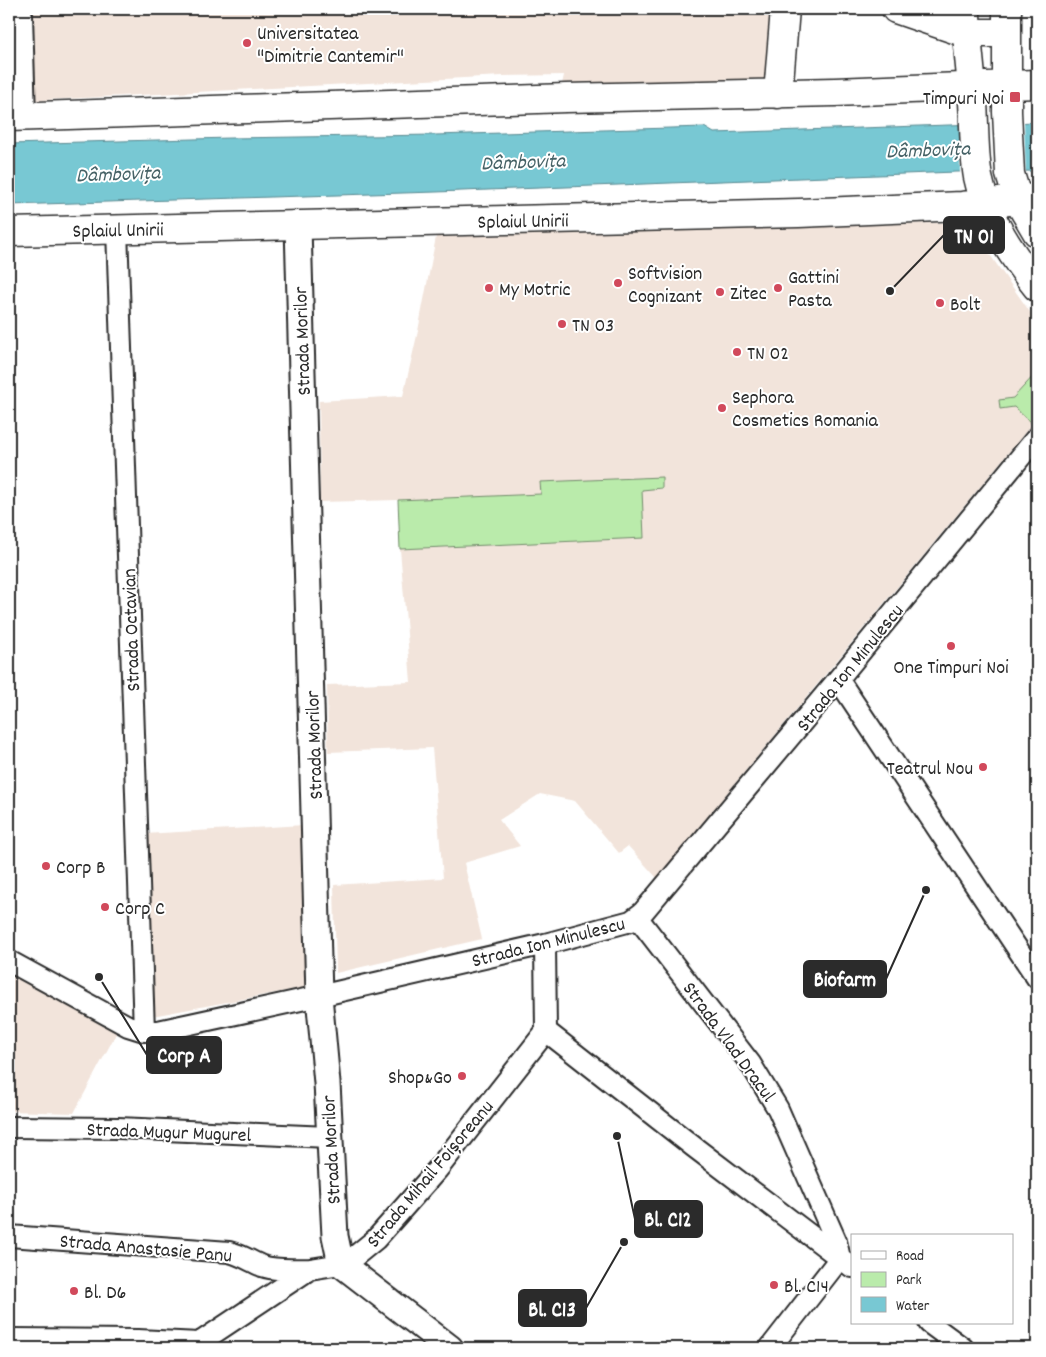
<svg xmlns="http://www.w3.org/2000/svg" width="1046" height="1357" font-family="Dekko,sans-serif">
	<rect width="100%" height="100%" fill="#fff"/>
	<filter id="ink" filterUnits="userSpaceOnUse"><feTurbulence type="fractalNoise" baseFrequency=".02" numOctaves="2"/><feDisplacementMap in="SourceGraphic" scale="10" xChannelSelector="R" yChannelSelector="G"/><feConvolveMatrix kernelMatrix="1 2 1 2 8 2 1 2 1" color-interpolation-filters="sRGB"/></filter>
	<g filter="url(#ink)">
		<path fill="#f2e4db" d="M 26,9 L 770,9 L 765,92 L 561,89 L 564,75 L 502,76 L 25,101 Z
			M 967,222 L 1037,322 L 1037,418 L 657,878 L 628,846 L 619,853 L 575,801 L 540,794 L 499,820 L 520,846 L 464,863 L 482,939 L 336,973 L 334,885 L 443,878 L 432,748 L 328,752 L 327,685 L 411,682 L 400,549 L 398,500 L 320,502 L 319,401 L 403,396 L 418,331 L 436,237 Z
			M 304,825 L 307,987 L 147,1017 L 144,834 Z
			M 9,970 L 118,1030 L 74,1113 L 9,1111 Z"/>
		<path fill="#baebab" stroke="#728b6b" d="M 1037,372 L 1037,418 L 1032,424 L 1014,407 L 1000,409 L 999,400 L 1013,398 Z
			M 662,477 L 662,488 L 642,490 L 644,538 L 400,549 L 398,500 L 541,494 L 540,482 Z"/>
		<path fill="#78c8d3" stroke="#598990" d="M 1037,122 L 1037,171 L 956,172 L 436,192 L 9,205 L 9,144 L 230,138 L 435,135 L 704,127 L 714,133 Z"/>
		<path fill="#fff" d="M 1024,120 L 1026,173 L 960,174 L 959,121 Z"/>
		<g fill="none" stroke-linecap="round" stroke-linejoin="round">
			<defs>
				<path id="minor" d="M 9,13 L 22,15 L 25,117
					M 117,229 L 144,1031
					M 838,679 L 1037,978
					M 637,917 L 750,1063 L 778,1109 L 836,1241 L 840,1258
					M 9,961 L 128,1026 L 144,1031 L 158,1031 L 319,996 L 545,944 L 631,921 L 643,912 L 835,683 L 1037,437
					M 546,1031 L 694,1147 L 852,1267
					M 9,1127 L 118,1128 L 329,1137
					M 9,1236 L 229,1252 C 242,1255 250,1261 262,1266 C 277,1271 294,1269 310,1269
					M 929,1323 L 963,1348
					M 9,1339 L 138,1340 L 199,1343
					M 194,1348 L 199,1343 L 310,1269 L 341,1264 L 354,1257 L 376,1239 L 437,1170 L 546,1031 L 545,944
					M 770,1348 L 840,1258"/>
				<path id="tertiary" d="M 298,226 L 319,996 L 327,1083 L 335,1236 L 341,1264 L 450,1348"/>
				<path id="secondary" d="M 896,9 L 966,33 L 1007,33
					M 966,9 C 966,36 970,62 972,89 C 975,117 973,150 978,177 C 986,218 1012,255 1037,287
					M 1007,9 L 1007,112 L 1010,174 L 1018,200 L 1037,232
					M 778,94 L 785,9
					M 9,117 L 566,98 L 835,92 L 1037,84
					M 9,232 L 799,213 L 962,206 L 1037,198"/>
			</defs>
			<use href="#minor" stroke="#2b2b2b" stroke-width="24"/>
			<use href="#tertiary" stroke="#2b2b2b" stroke-width="29"/>
			<use href="#secondary" stroke="#2b2b2b" stroke-width="31"/>
			<use href="#minor" stroke="#fff" stroke-width="20"/>
			<use href="#tertiary" stroke="#fff" stroke-width="25"/>
			<use href="#secondary" stroke="#fff" stroke-width="28"/>
		</g>
	</g>
	<g fill="#d1495b" stroke="#fff" stroke-width="2">
		<circle cx="247" cy="43" r="5"/>
		<rect x="1009" y="91" width="12" height="12" rx="2.5"/>
		<circle cx="618" cy="283" r="5"/>
		<circle cx="489" cy="288" r="5"/>
		<circle cx="778" cy="288" r="5"/>
		<circle cx="720" cy="292" r="5"/>
		<circle cx="940" cy="303" r="5"/>
		<circle cx="562" cy="324" r="5"/>
		<circle cx="737" cy="352" r="5"/>
		<circle cx="722" cy="408" r="5"/>
		<circle cx="951" cy="646" r="5"/>
		<circle cx="983" cy="767" r="5"/>
		<circle cx="46" cy="866" r="5"/>
		<circle cx="105" cy="907" r="5"/>
		<circle cx="462" cy="1076" r="5"/>
		<circle cx="774" cy="1285" r="5"/>
		<circle cx="74" cy="1291" r="5"/>
	</g>
	<g text-anchor="middle" stroke-width="4" stroke-linejoin="round" paint-order="stroke">
		<g font-size="20" fill="#2b2b2b" stroke="#fff" text-anchor="start">
			<text x="257" y="39">Universitatea<tspan x="257" dy="23">"Dimitrie Cantemir"</tspan></text>
			<text x="1004" y="104" text-anchor="end">Timpuri Noi</text>
			<text x="628" y="279">Softvision<tspan x="628" dy="23">Cognizant</tspan></text>
			<text x="788" y="283">Gattini<tspan x="788" dy="23">Pasta</tspan></text>
			<text x="499" y="295">My Motric</text>
			<text x="730" y="299">Zitec</text>
			<text x="950" y="310">Bolt</text>
			<text x="572" y="331">TN 03</text>
			<text x="747" y="359">TN 02</text>
			<text x="732" y="403">Sephora<tspan x="732" dy="23">Cosmetics Romania</tspan></text>
			<text x="951" y="673" text-anchor="middle">One Timpuri Noi</text>
			<text x="973" y="774" text-anchor="end">Teatrul Nou</text>
			<text x="56" y="873">Corp B</text>
			<text x="115" y="914">Corp C</text>
			<text x="452" y="1083" text-anchor="end">Shop&amp;Go</text>
			<text x="784" y="1292">Bl. C14</text>
			<text x="84" y="1298">Bl. D6</text>
		</g>
		<g font-size="20" fill="#2b2b2b" stroke="#fff">
			<text transform="translate(523 220) rotate(-1)" y="7">Splaiul Unirii</text>
			<text transform="translate(118 229) rotate(-1)" y="7">Splaiul Unirii</text>
			<text transform="translate(301 341) rotate(-92)" y="7">Strada Morilor</text>
			<text transform="translate(130 630) rotate(-92)" y="7">Strada Octavian</text>
			<text transform="translate(849 667) rotate(-51)" y="7">Strada Ion Minulescu</text>
			<text transform="translate(313 745) rotate(-92)" y="7">Strada Morilor</text>
			<text transform="translate(548 941) rotate(-14)" y="7">Strada Ion Minulescu</text>
			<text transform="translate(730 1041) rotate(54)" y="7">Strada Vlad Dracul</text>
			<text transform="translate(169 1131) rotate(2)" y="7">Strada Mugur Mugurel</text>
			<text transform="translate(330 1150) rotate(-93)" y="7">Strada Morilor</text>
			<text transform="translate(429 1173) rotate(-50)" y="7">Strada Mihail Foișoreanu</text>
			<text transform="translate(146 1247) rotate(5)" y="7">Strada Anastasie Panu</text>
		</g>
		<g font-size="21" font-style="italic" fill="#466266" stroke="#fff">
			<text transform="translate(928 149) rotate(-2)" y="7">Dâmbovița</text>
			<text transform="translate(523 161) rotate(-2)" y="7">Dâmbovița</text>
			<text transform="translate(118 173) rotate(-2)" y="7">Dâmbovița</text>
		</g>
	</g>
	<path fill="none" stroke="#2b2b2b" stroke-width="2" d="M890 291L944 235M926 890L886 979M99 977L147 1055M617 1136L635 1219M624 1242L586 1308"/>
	<g fill="#2b2b2b" stroke="#fff" stroke-width="2">
		<circle cx="890" cy="291" r="5"/>
		<circle cx="926" cy="890" r="5"/>
		<circle cx="99" cy="977" r="5"/>
		<circle cx="617" cy="1136" r="5"/>
		<circle cx="624" cy="1242" r="5"/>
	</g>
	<g fill="#2b2b2b" stroke="#2b2b2b" stroke-width="2">
		<rect x="944" y="217" width="60" height="36" rx="5"/>
		<rect x="804" y="961" width="82" height="36" rx="5"/>
		<rect x="147" y="1037" width="74" height="36" rx="5"/>
		<rect x="635" y="1201" width="67" height="36" rx="5"/>
		<rect x="519" y="1290" width="67" height="36" rx="5"/>
	</g>
	<g font-size="21" text-anchor="middle" font-weight="bold" fill="#fff">
		<text x="974" y="243">TN 01</text>
		<text x="845" y="986">Biofarm</text>
		<text x="184" y="1062">Corp A</text>
		<text x="668" y="1226">Bl. C12</text>
		<text x="552" y="1316">Bl. C13</text>
	</g>
	<rect width="1046" height="1357" fill="none" stroke="#fff" stroke-width="30"/>
	<rect x="15" y="15" width="1016" height="1327" fill="none" stroke="#2b2b2b" stroke-width="2" filter="url(#ink)"/>
	<rect x="851" y="1234" width="162" height="90" fill="#ffffff" stroke="#aaaaaa"/>
	<rect x="861" y="1251" width="25" height="8" fill="#ffffff" stroke="#aaaaaa"/>
	<text x="896" y="1260" font-size="15" fill="#2b2b2b">Road</text>
	<rect x="861" y="1272" width="25" height="15" fill="#baebab" stroke="#aaaaaa"/>
	<text x="896" y="1284" font-size="15" fill="#2b2b2b">Park</text>
	<rect x="861" y="1297" width="25" height="15" fill="#78c8d3" stroke="#aaaaaa"/>
	<text x="896" y="1310" font-size="15" fill="#2b2b2b">Water</text>
</svg>
